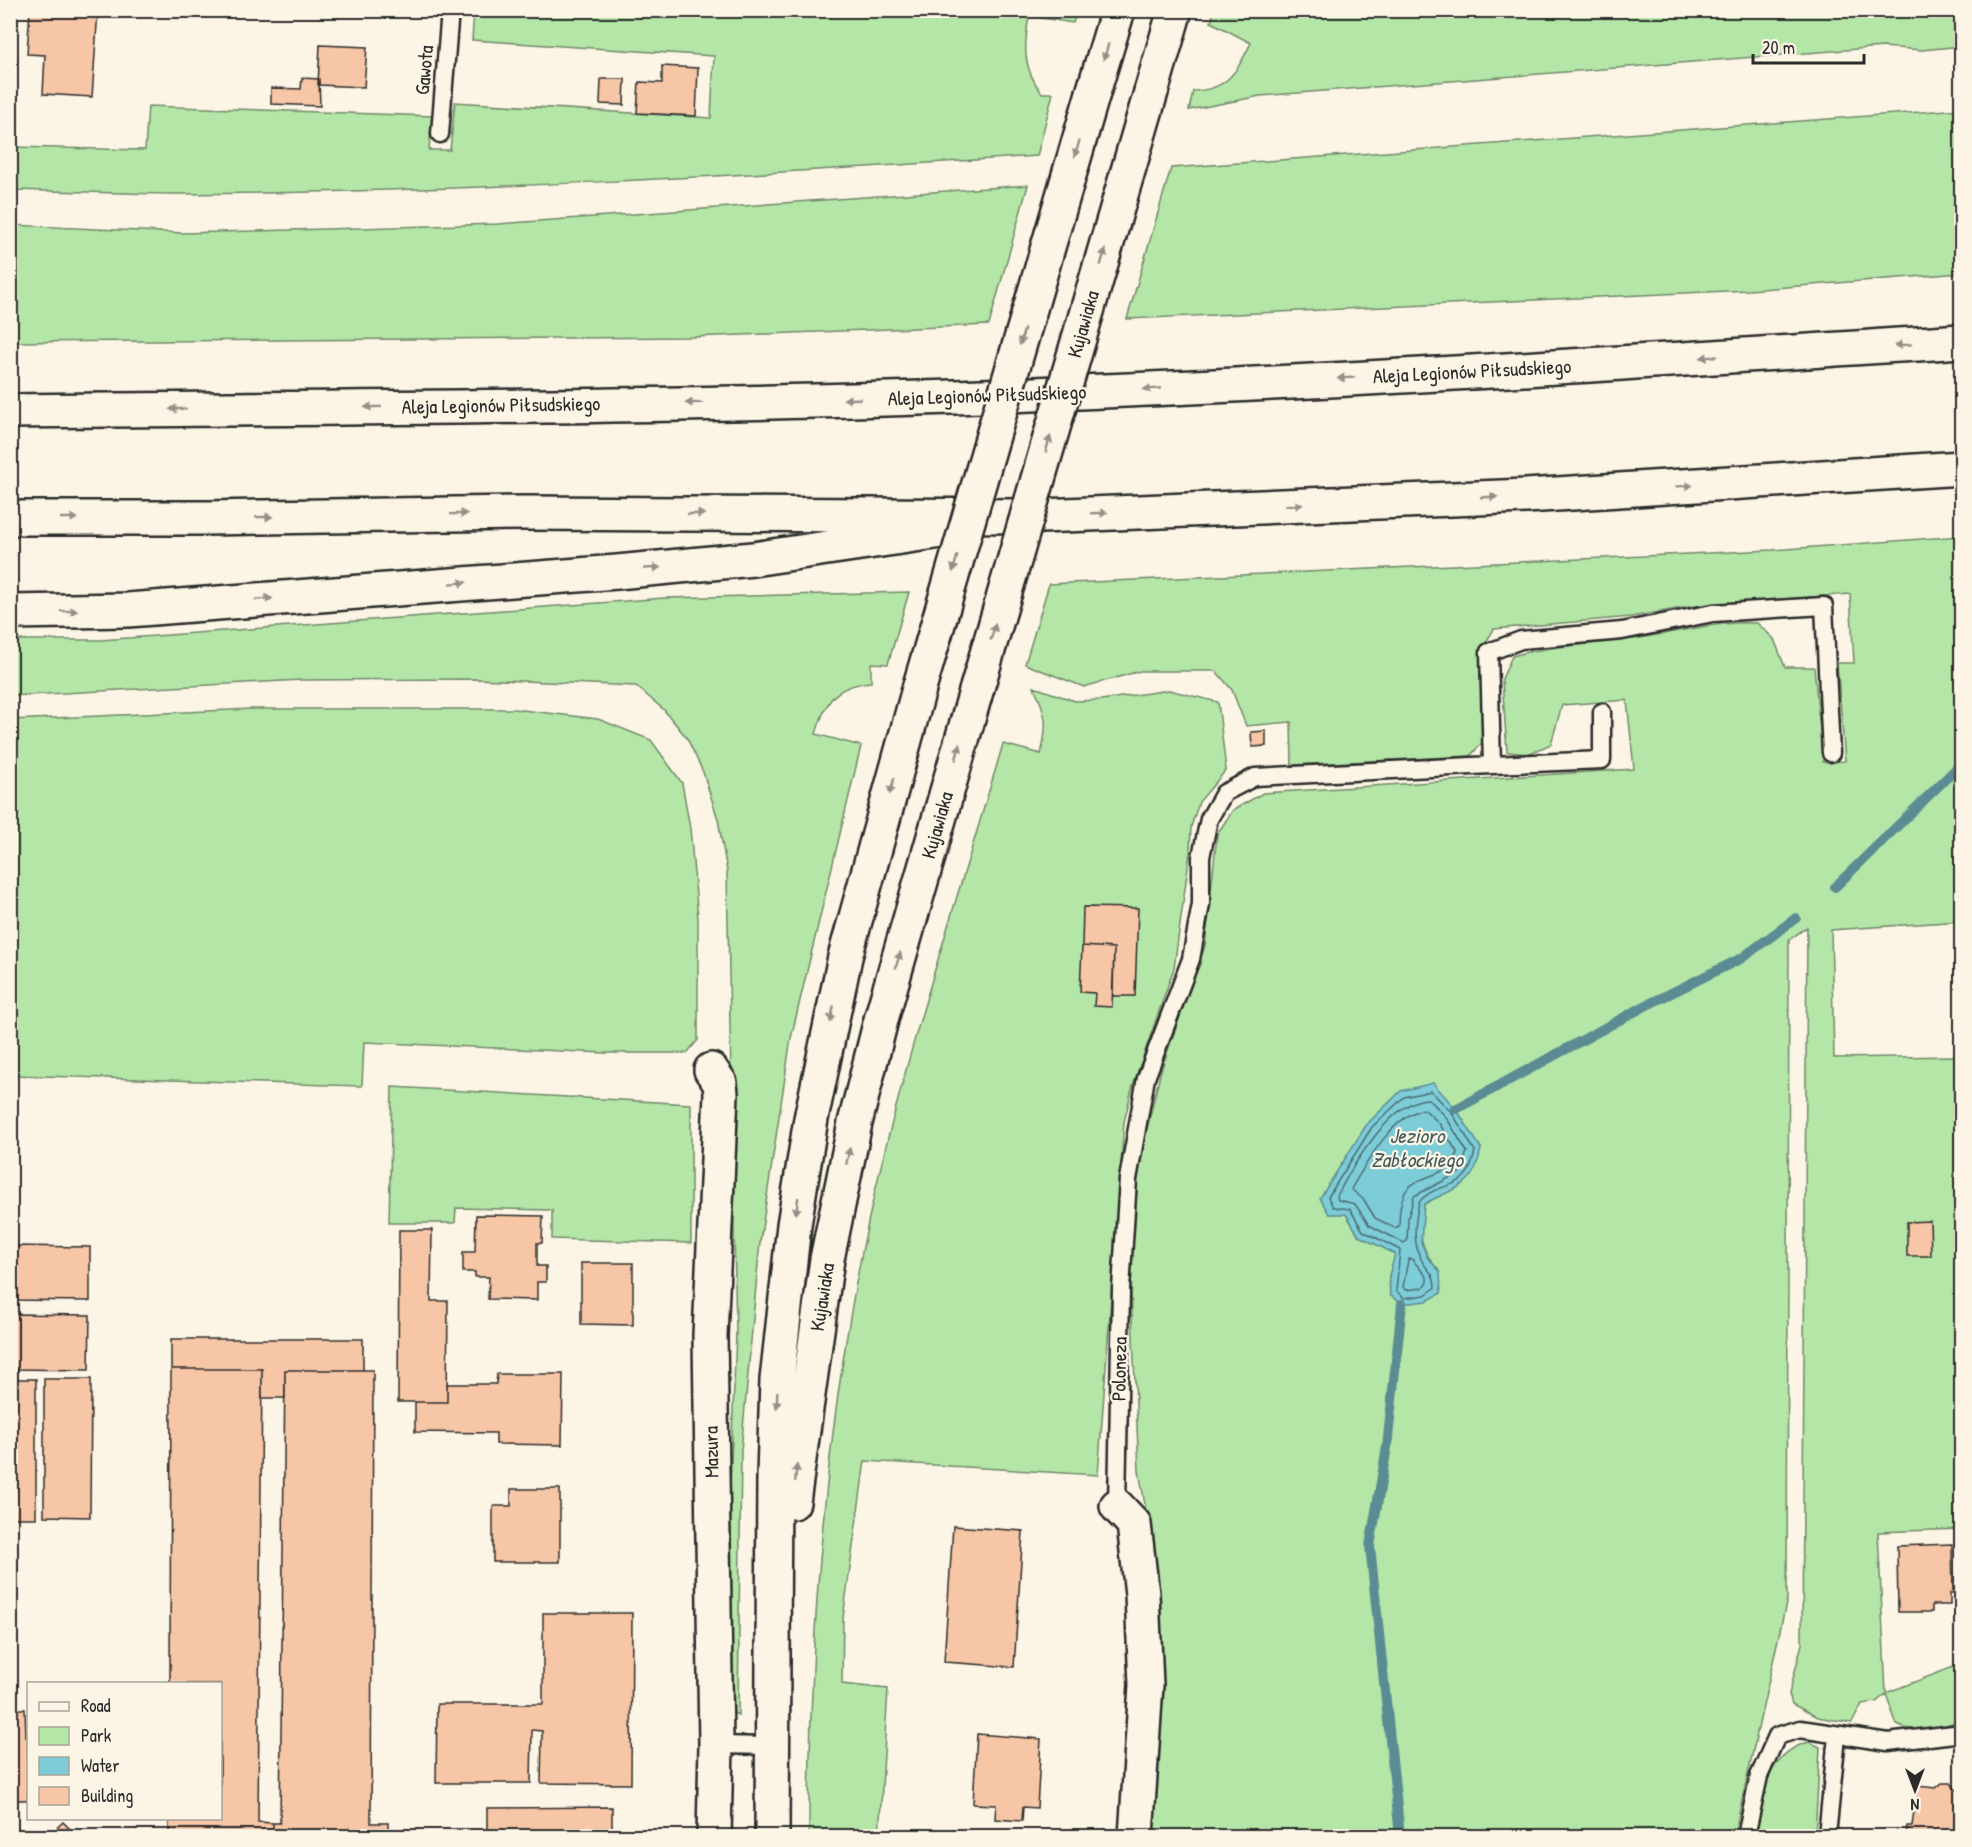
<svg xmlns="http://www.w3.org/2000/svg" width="1972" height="1847" font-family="'Patrick Hand',sans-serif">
	<rect width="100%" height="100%" fill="#fcf5e5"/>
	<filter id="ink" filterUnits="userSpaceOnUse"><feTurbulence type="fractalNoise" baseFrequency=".0167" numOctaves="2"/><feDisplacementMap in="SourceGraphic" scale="12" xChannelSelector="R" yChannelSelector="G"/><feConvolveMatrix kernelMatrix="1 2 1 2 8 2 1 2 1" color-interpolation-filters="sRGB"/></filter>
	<g filter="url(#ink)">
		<path fill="#b4e6a7" stroke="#708869" stroke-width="1.5" fill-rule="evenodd" d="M 474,11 L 1077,11 L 1073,23 L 1029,16 C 1024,46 1022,68 1042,93 L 1053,93 L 1037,156 C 752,175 467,192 181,194 C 124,194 67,191 11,190 L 11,147 L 145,150 L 148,106 L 432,116 L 429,150 L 450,150 L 455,102 L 711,118 L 714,56 L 472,40 Z
			M 1214,11 L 1961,10 L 1962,46 L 1922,50 L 1883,47 L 1260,96 L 1189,110 L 1193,91 C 1228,90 1237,71 1251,43 L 1211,22 Z
			M 1961,109 L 1961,273 L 1749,290 L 1127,319 L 1171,168 Z
			M 1028,185 L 989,325 L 693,337 L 11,342 L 11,225 L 183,233 L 498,224 Z
			M 1961,536 L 1961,921 L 1831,930 L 1834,1058 L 1955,1056 L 1961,1529 L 1878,1532 L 1886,1693 L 1961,1664 L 1961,1720 C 1941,1727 1918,1735 1897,1725 L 1886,1694 L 1876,1702 L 1862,1704 L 1852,1723 L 1817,1717 L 1792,1704 L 1789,1694 L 1802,1644 L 1807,927 L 1789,940 L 1787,1599 L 1734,1836 L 1149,1836 L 1147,1516 L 1139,1471 L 1131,1292 L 1133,1206 L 1145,1137 L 1161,1070 L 1205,946 L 1217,834 L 1233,810 L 1263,793 L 1634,769 L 1627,700 L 1562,705 L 1551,744 L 1528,754 L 1507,752 L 1502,679 L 1512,656 C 1554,644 1596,645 1639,638 C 1679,632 1717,621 1757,623 L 1774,639 L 1785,667 L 1814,667 L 1823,762 L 1845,761 L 1837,663 L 1854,663 L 1850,594 L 1694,606 L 1631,617 L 1494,629 L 1480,652 L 1482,743 L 1470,756 L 1292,765 L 1291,722 L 1246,726 L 1232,690 L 1216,671 L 1140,671 L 1084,687 L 1025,664 L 1049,584 L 1773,550 ZM 1456,1109 L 1481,1149 L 1439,1196 L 1424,1204 C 1419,1234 1418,1248 1440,1272 L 1402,1304 L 1390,1295 L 1389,1276 L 1396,1254 L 1359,1236 L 1346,1214 Z
			M 909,592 L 888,664 L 871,663 L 871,682 C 834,686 826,700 816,734 L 861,746 L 791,1038 L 760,1242 L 741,1451 L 738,1715 L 729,1711 L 722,1697 L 736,1333 L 727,871 L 718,819 L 703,772 L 687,738 L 664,710 L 636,686 L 477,679 L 301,680 L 11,696 L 11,640 L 101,640 L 665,598 Z
			M 1034,687 L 1075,701 L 1101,700 L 1169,690 L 1218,702 L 1226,770 L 1199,802 L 1191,827 L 1190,852 L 1174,968 L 1132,1089 L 1124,1122 L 1098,1475 L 865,1461 L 843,1618 L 842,1684 L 888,1689 L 879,1836 L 809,1836 C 809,1630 826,1420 869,1218 C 904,1058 957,901 1003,744 L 1041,754 C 1048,725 1047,715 1034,687 Z
			M 252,709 L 514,709 L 598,719 L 651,740 L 682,783 L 690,828 L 698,918 L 698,1040 L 687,1053 L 605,1053 L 364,1042 L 362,1086 L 11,1075 L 11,720 Z
			M 392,1087 L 691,1104 L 691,1243 L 552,1239 L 552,1210 L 456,1208 L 455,1223 L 389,1223 Z
			M 1809,1742 L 1820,1747 L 1815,1836 L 1756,1836 C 1762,1798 1765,1753 1809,1742 Z"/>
		<path fill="#7dcdd9" stroke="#5c8c93" stroke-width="1.5" d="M 1433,1083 L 1456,1109 L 1481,1148 C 1474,1190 1456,1186 1424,1204 L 1421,1242 L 1428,1258 L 1440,1272 L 1441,1293 L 1427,1301 L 1402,1304 L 1390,1295 L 1389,1276 L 1395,1254 L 1359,1236 L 1346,1214 L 1329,1214 L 1320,1198 L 1367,1124 L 1401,1091 Z"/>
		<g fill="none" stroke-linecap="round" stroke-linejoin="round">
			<path stroke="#4c6c71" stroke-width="1.5" d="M 1431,1091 L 1452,1113 L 1475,1151 C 1467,1197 1441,1177 1419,1202 C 1415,1221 1412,1241 1421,1259 C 1428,1273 1434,1270 1435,1288 L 1425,1295 L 1404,1298 L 1396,1291 L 1400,1250 L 1363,1231 L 1350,1209 L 1333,1207 L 1328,1197 L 1372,1127 L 1404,1097 Z
				M 1429,1099 L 1446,1117 L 1467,1152 L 1459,1173 L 1414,1196 L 1408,1218 L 1407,1241 L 1404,1243 L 1369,1225 L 1355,1204 L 1338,1200 L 1337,1196 C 1352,1166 1392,1099 1429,1099 Z
				M 1424,1109 L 1439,1123 L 1457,1152 C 1456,1178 1415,1172 1404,1194 C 1400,1203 1399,1216 1399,1226 L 1395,1228 L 1375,1218 L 1364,1200 L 1351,1189 C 1367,1162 1392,1116 1424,1109 Z
				M 1411,1258 L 1427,1277 L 1427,1284 L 1422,1288 L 1406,1290 L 1403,1287 L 1408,1260 Z"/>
			<path stroke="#5c8c93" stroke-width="10" d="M 1835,887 L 1962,763
				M 1456,1109 L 1645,1006 L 1742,958 L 1796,918
				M 1400,1836 L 1370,1546 L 1387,1447 L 1402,1304"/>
		</g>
		<path fill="#f7c6a6" stroke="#2b2b2b" stroke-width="1.5" d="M 30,10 L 98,10 L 92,97 L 43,94 L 45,55 L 27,54 Z
			M 320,45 L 367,47 L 364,87 L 318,85 Z
			M 662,66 L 698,68 L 696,116 L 637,113 L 639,82 L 662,83 Z
			M 302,78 L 319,79 L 320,106 L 271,104 L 271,88 L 301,89 Z
			M 601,79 L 625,79 L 624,105 L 600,104 Z
			M 1266,731 L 1266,746 L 1252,747 L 1251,732 Z
			M 1083,907 L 1138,908 L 1135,996 L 1113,996 L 1114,948 L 1082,946 Z
			M 1082,946 L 1114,948 L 1112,1007 L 1094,1006 L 1095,993 L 1080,992 Z
			M 476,1215 L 543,1216 L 542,1243 L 537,1243 L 537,1266 L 546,1266 L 546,1282 L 537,1282 L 537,1300 L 488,1299 L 489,1277 L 475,1277 L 475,1272 L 463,1272 L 463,1252 L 475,1252 Z
			M 1930,1221 L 1931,1256 L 1907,1256 L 1907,1222 Z
			M 399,1230 L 432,1230 L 431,1301 L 448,1301 L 447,1402 L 398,1402 Z
			M 10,1246 L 90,1247 L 90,1301 L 10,1300 Z
			M 581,1263 L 633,1263 L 633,1325 L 581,1324 Z
			M 10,1314 L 90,1315 L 89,1370 L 10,1369 Z
			M 171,1339 L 363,1339 L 363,1370 L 285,1370 L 285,1398 L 262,1398 L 262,1369 L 171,1369 Z
			M 171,1369 L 262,1369 L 258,1822 L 273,1823 L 273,1836 L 169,1836 L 169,1818 L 220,1818 L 220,1684 L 170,1684 Z
			M 285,1370 L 373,1370 L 371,1823 L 388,1823 L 388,1836 L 273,1836 L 273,1823 L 280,1823 Z
			M 497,1374 L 563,1374 L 562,1445 L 496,1444 L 496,1433 L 415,1432 L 415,1402 L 447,1402 L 447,1384 L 496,1384 Z
			M 10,1379 L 36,1379 L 36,1518 L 10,1518 Z
			M 44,1379 L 91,1379 L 90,1517 L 44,1516 Z
			M 511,1489 L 560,1489 L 560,1562 L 493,1562 L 493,1506 L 511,1506 Z
			M 953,1526 L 1023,1531 L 1014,1667 L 944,1662 Z
			M 1952,1544 L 1953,1593 L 1950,1593 L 1950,1605 L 1932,1605 L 1932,1612 L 1898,1612 L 1897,1546 Z
			M 543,1613 L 632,1613 L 631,1784 L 541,1783 L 542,1731 L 532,1730 L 531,1783 L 436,1783 L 437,1704 L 543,1704 Z
			M 10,1709 L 25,1709 L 26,1737 L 28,1737 L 28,1800 L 16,1800 L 12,1803 Z
			M 977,1734 L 1041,1739 L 1037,1808 L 1023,1807 L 1022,1821 L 995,1819 L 996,1805 L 973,1804 Z
			M 1942,1783 L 1951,1783 L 1956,1790 L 1962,1790 L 1962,1836 L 1906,1836 L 1907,1826 L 1912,1826 L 1917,1786 L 1936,1788 Z
			M 612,1807 L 612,1836 L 487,1836 L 487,1808 Z
			M 63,1822 L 77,1836 L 48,1836 Z"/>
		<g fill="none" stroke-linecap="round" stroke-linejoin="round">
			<defs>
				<path id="lane" d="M 440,134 L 450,10
					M 1492,765 L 1602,760 L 1602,712
					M 1117,1506 L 1121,1289 L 1128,1179 L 1146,1078 L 1191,959 L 1201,904 L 1201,857 L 1209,819 L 1224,793 L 1255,777 L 1492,765 L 1489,652 L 1521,640 L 1622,631 L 1713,613 L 1824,606 L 1831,753
					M 716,1745 L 773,1746
					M 1746,1836 L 1759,1776 L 1777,1736 L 1800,1729 L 1888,1742 L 1962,1733
					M 1827,1836 L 1837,1736"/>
				<path id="street" d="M 1151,92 L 1175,10
					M 1093,93 L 1118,10
					M 711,1070 L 720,1083 L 721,1094 L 710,1335 L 716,1745 L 714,1836
					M 793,1502 L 827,1259 L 855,1123 L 882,1016 L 977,688
					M 1117,1506 L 1134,1524 L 1142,1594 L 1146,1685 L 1136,1836
					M 772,1836 L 774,1475 L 777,1380 L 794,1225 L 811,1119 L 845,957 L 919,689"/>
				<path id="highway" d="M 10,411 C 367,407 724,408 1080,392 C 1374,380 1668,360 1962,341
					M 10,518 L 207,518 L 524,513 L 1041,516 L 1526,496 L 1962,468
					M 10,612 L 128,610 L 617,572 L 753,559 L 935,532"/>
			</defs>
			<use href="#lane" stroke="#2b2b2b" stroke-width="21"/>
			<use href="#street" stroke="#2b2b2b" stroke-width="38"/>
			<use href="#highway" stroke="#2b2b2b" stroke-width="38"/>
			<use href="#lane" stroke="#fcf5e5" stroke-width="16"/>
			<use href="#street" stroke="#fcf5e5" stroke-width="33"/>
			<use href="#highway" stroke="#fcf5e5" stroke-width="33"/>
			<defs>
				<path id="street-bridge" d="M 977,688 L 1151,92
					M 919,689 L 1093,93"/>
			</defs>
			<use href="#street-bridge" stroke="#2b2b2b" stroke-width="38" stroke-linecap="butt"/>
			<use href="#street-bridge" stroke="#fcf5e5" stroke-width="33"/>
		</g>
		<defs><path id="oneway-solid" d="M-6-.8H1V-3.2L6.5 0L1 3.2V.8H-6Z" transform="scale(1.5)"/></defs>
		<g fill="#949088">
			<use href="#oneway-solid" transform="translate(1106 52) rotate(107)"/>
			<use href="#oneway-solid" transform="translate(1077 149) rotate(106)"/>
			<use href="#oneway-solid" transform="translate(1103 257) rotate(-74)"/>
			<use href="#oneway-solid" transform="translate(1022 337) rotate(106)"/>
			<use href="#oneway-solid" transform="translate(1903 345) rotate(176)"/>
			<use href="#oneway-solid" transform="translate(1709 357) rotate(176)"/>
			<use href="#oneway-solid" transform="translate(1346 378) rotate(177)"/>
			<use href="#oneway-solid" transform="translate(1152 389) rotate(177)"/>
			<use href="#oneway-solid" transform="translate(852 399) rotate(178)"/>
			<use href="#oneway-solid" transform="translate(694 403) rotate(179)"/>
			<use href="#oneway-solid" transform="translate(373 407) rotate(179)"/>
			<use href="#oneway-solid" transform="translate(178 409) rotate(179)"/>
			<use href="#oneway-solid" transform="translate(1048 444) rotate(-74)"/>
			<use href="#oneway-solid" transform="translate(1684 486) rotate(-4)"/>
			<use href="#oneway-solid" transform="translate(1489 497) rotate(-2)"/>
			<use href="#oneway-solid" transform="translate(1294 505) rotate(-2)"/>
			<use href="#oneway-solid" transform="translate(1099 513) rotate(-2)"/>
			<use href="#oneway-solid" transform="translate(459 514) rotate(-1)"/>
			<use href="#oneway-solid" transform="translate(696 514)"/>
			<use href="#oneway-solid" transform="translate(264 517) rotate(-1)"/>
			<use href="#oneway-solid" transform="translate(69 518)"/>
			<use href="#oneway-solid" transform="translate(955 564) rotate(106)"/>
			<use href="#oneway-solid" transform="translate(652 568) rotate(-5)"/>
			<use href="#oneway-solid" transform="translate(458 583) rotate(-4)"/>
			<use href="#oneway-solid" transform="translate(264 599) rotate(-5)"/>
			<use href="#oneway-solid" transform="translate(69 611) rotate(-1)"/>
			<use href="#oneway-solid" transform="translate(993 632) rotate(-74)"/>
			<use href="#oneway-solid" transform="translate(958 752) rotate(-74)"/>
			<use href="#oneway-solid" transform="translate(892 786) rotate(105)"/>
			<use href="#oneway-solid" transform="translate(898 960) rotate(-74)"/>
			<use href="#oneway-solid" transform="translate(832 1014) rotate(102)"/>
			<use href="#oneway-solid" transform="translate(848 1156) rotate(-78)"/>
			<use href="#oneway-solid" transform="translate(797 1206) rotate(98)"/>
			<use href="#oneway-solid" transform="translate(777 1400) rotate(92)"/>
			<use href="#oneway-solid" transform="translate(796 1473) rotate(-84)"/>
		</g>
	</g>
	<g text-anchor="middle" stroke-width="4.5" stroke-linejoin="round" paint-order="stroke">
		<g font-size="20" fill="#2b2b2b" stroke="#fcf5e5">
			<text transform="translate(424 70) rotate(-85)" y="7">Gawota</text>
			<text transform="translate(1083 324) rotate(-74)" y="7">Kujawiaka</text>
			<text transform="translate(1472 371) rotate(-3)" y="7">Aleja Legionów Piłsudskiego</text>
			<text transform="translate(987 395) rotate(-2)" y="7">Aleja Legionów Piłsudskiego</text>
			<text transform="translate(501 405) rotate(-1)" y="7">Aleja Legionów Piłsudskiego</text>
			<text transform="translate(937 825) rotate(-74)" y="7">Kujawiaka</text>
			<text transform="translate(822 1297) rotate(-81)" y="7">Kujawiaka</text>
			<text transform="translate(1119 1369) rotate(-89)" y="7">Poloneza</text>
			<text transform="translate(711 1452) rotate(-91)" y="7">Mazura</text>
		</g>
		<g font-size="21" font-style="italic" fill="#445c5f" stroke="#fcf5e5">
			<text x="1417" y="1143">Jezioro<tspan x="1417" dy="24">Zabłockiego</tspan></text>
		</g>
	</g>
	<rect width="1972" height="1847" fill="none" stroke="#fcf5e5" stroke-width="36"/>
	<rect x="18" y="18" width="1936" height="1811" fill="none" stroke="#2b2b2b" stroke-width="2" filter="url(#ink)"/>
	<rect x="27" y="1682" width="195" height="138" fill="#fcf5e5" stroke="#a8a49b" stroke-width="1.5"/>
	<rect x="39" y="1702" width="30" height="9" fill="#fcf5e5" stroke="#a8a49b" stroke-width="1.5"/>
	<text x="81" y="1712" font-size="18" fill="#2b2b2b">Road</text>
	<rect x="39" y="1727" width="30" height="18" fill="#b4e6a7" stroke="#a8a49b" stroke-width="1.5"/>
	<text x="81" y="1742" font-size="18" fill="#2b2b2b">Park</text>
	<rect x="39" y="1757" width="30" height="18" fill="#7dcdd9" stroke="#a8a49b" stroke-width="1.5"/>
	<text x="81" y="1772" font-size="18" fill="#2b2b2b">Water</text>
	<rect x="39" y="1787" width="30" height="18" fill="#f7c6a6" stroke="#a8a49b" stroke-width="1.5"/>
	<text x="81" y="1802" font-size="18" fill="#2b2b2b">Building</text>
	<g transform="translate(1915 1790) rotate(180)" stroke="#fcf5e5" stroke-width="4.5" paint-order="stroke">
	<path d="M0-4.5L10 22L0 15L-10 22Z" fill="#2b2b2b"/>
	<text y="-9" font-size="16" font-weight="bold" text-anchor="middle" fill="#2b2b2b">N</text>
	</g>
	<path d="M1753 54v9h111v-9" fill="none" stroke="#2b2b2b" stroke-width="3"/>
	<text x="1762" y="54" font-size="18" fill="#2b2b2b" stroke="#fcf5e5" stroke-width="4.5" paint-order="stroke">20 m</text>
</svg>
